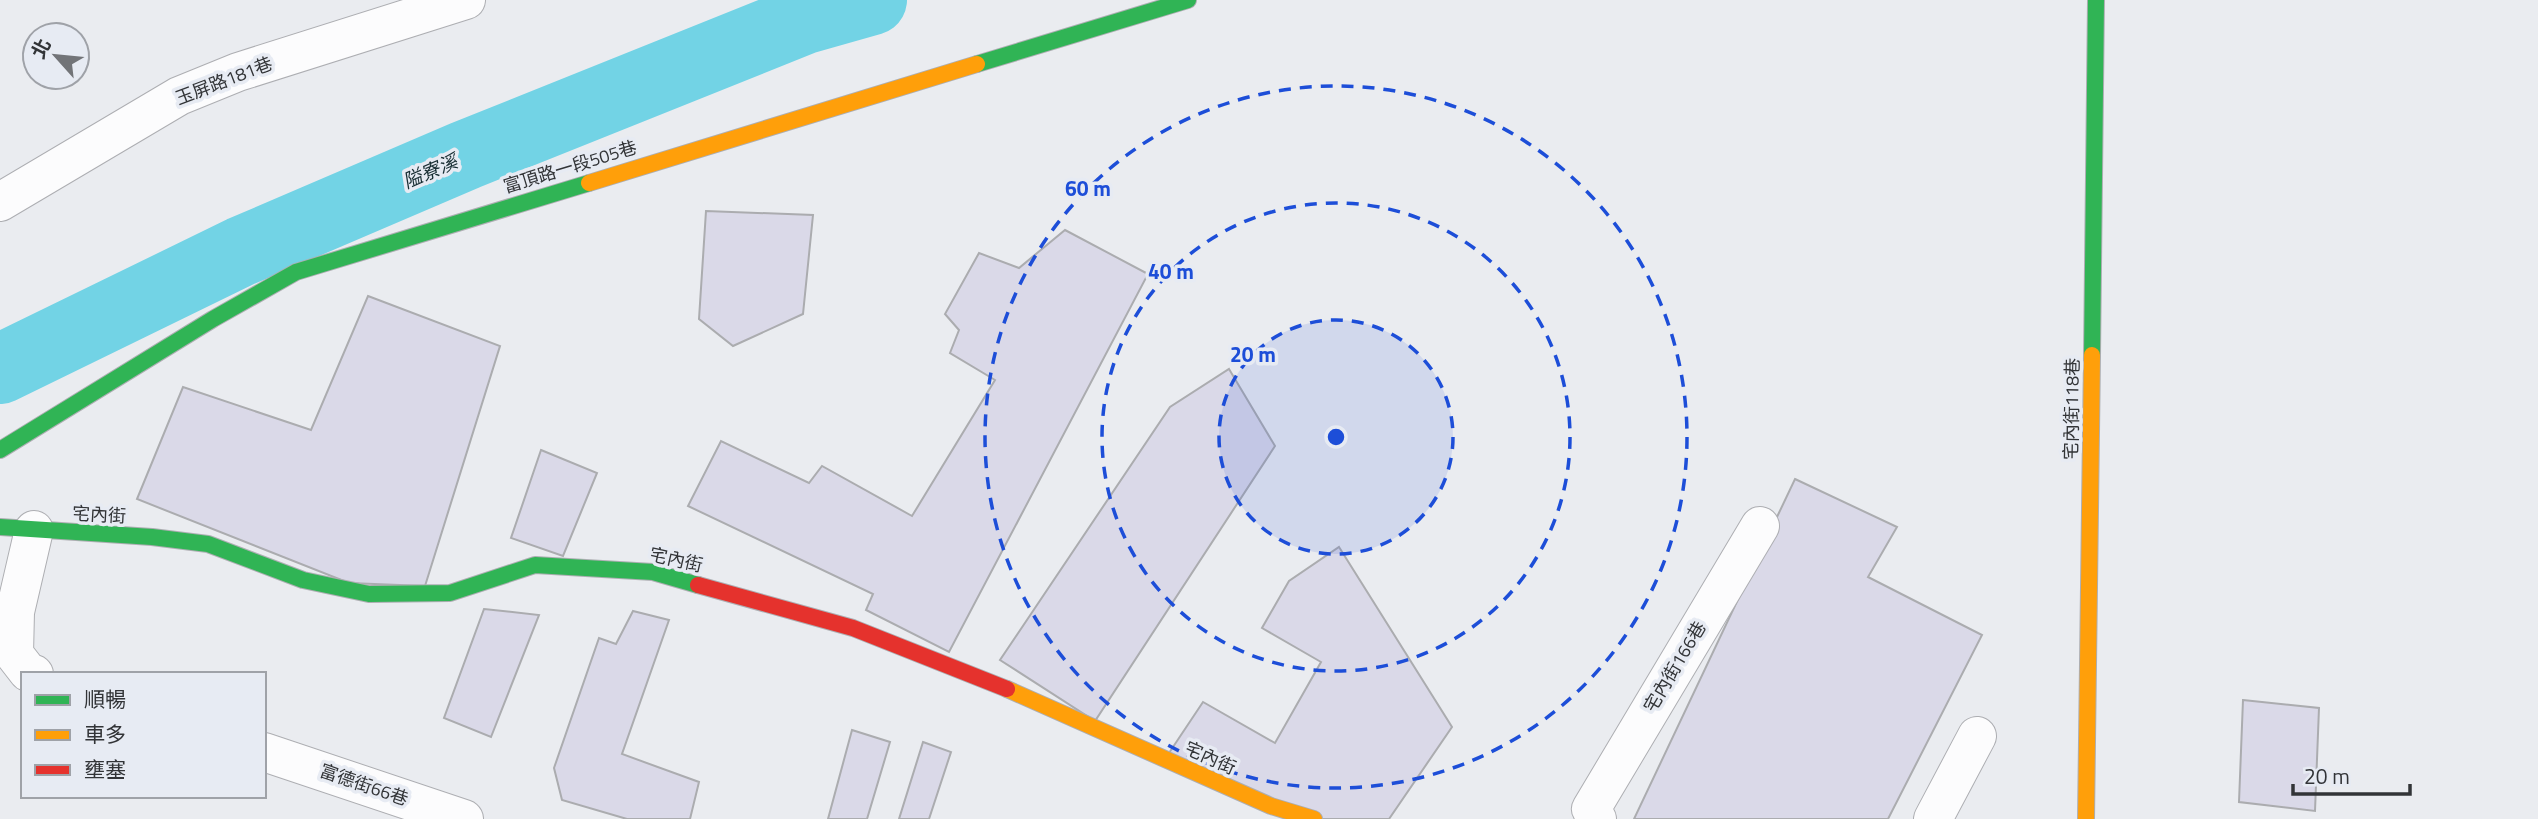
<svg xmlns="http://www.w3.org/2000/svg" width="2538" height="819" font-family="'Titillium Web','Noto Sans TC',sans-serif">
	<rect width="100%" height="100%" fill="#eaecf0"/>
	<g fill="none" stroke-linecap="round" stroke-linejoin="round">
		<path stroke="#72d3e5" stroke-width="70" d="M 0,369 L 242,251 L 466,155 L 805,19 L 872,0"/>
	</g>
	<path fill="#dad9e8" stroke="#abacaf" stroke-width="2" d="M 706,211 L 813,215 L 803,314 L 733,346 L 699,319 Z
		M 1065,230 L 1148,274 L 949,652 L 866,610 L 873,594 L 688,506 L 721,441 L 809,483 L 822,466 L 912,516 L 995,380 L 950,353 L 959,330 L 945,314 L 979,253 L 1019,268 Z
		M 368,296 L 500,346 L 425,586 L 349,583 L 137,499 L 183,387 L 311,430 Z
		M 1229,369 L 1275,446 L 1095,721 L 1000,660 L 1170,407 Z
		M 541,450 L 597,473 L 563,556 L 511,538 Z
		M 1795,479 L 1897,527 L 1868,577 L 1982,635 L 1888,819 L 1634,819 Z
		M 1339,547 L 1452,727 L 1389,819 L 1315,819 L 1165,759 L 1203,702 L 1275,743 L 1321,662 L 1262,628 L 1289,581 Z
		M 484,609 L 539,615 L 491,737 L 444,718 Z
		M 633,611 L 669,620 L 622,754 L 699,782 L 690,819 L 627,819 L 562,800 L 554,768 L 599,638 L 616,644 Z
		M 2243,700 L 2319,708 L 2315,811 L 2239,802 Z
		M 852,730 L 890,742 L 867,819 L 828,819 Z
		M 923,742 L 951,752 L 929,819 L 899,819 Z"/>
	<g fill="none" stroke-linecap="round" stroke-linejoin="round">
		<defs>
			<path id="street" d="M 0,202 L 179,96 L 238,72 L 466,0
				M 34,530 L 15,612 L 14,654 L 28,672 L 34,674
				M 264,752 L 464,819
				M 1597,819 L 1591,809 L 1760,526
				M 1933,819 L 1977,736"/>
			<path id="fast" d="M 977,64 L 1188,0
				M 2092,355 L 2096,0
				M 0,450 L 213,319 L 296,272 L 589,183
				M 0,527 L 152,537 L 208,544 L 303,580 L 369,594 L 450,593 L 535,565 L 653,572 L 698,585"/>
			<path id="slow" d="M 589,183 L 977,64
				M 1007,689 L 1271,806 L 1314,819
				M 2086,819 L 2092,355"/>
			<path id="jam" d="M 698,585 L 853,628 L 1007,689"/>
		</defs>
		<use href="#street" stroke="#adaeb2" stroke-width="40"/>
		<use href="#fast" stroke="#adaeb2" stroke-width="18"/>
		<use href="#slow" stroke="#adaeb2" stroke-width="18"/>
		<use href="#jam" stroke="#adaeb2" stroke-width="18"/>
		<use href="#street" stroke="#fcfcfd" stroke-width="38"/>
		<use href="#fast" stroke="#30b455" stroke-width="16"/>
		<use href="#slow" stroke="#ff9f0a" stroke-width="16"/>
		<use href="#jam" stroke="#e5322d" stroke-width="16"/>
	</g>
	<circle cx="1336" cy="437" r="117" fill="#1d4ed8" fill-opacity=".12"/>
	<g fill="none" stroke="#1d4ed8" stroke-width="3.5" stroke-dasharray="12 9">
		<circle cx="1336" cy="437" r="117"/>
		<circle cx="1336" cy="437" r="234"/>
		<circle cx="1336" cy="437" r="351"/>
	</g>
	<g text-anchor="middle" stroke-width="7" stroke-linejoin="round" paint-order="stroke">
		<g font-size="18" fill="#323437" stroke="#e7ebf3">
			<text transform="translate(224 81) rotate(-21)" y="6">玉屏路181巷</text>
			<text transform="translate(570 167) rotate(-17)" y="6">富頂路一段505巷</text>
			<text transform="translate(2072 409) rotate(-89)" y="6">宅內街118巷</text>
			<text transform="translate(99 515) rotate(3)" y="6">宅內街</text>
			<text transform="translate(676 560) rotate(13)" y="6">宅內街</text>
			<text transform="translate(1675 667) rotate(-59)" y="6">宅內街166巷</text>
			<text transform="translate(1210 758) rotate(24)" y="6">宅內街</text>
			<text transform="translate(364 785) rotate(19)" y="6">富德街66巷</text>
		</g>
		<g font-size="19" font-style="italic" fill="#172d32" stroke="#e7ebf3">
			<text transform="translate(430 171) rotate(-23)" y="7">隘寮溪</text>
		</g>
	</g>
	<circle cx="1336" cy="437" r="10" fill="#1d4ed8" stroke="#e7ebf3" stroke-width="3.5"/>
	<g font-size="21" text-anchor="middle" font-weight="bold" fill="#1d4ed8" stroke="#e7ebf3" stroke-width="7" stroke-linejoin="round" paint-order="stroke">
		<text x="1088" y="196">60 m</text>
		<text x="1171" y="279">40 m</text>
		<text x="1253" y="362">20 m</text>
	</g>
	<rect x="21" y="672" width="245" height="126" fill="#e7ebf3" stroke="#9fa2a8" stroke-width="2"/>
	<rect x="35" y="695" width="35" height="10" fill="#30b455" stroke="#9fa2a8" stroke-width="2"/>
	<text x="84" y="707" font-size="21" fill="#323437">順暢</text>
	<rect x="35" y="730" width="35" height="10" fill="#ff9f0a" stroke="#9fa2a8" stroke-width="2"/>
	<text x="84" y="742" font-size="21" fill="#323437">車多</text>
	<rect x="35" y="765" width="35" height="10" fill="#e5322d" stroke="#9fa2a8" stroke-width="2"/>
	<text x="84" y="777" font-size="21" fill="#323437">壅塞</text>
	<g transform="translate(56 56) rotate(297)"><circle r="33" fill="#e7ebf3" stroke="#9fa2a8" stroke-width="2"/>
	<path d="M0-5L12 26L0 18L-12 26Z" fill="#727478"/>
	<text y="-10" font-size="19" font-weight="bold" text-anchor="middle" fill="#323437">北</text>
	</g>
	<path d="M2293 784v10h117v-10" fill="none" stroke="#323437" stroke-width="3.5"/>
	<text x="2304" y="784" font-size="21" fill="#323437" stroke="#e7ebf3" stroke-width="5" paint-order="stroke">20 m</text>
</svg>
